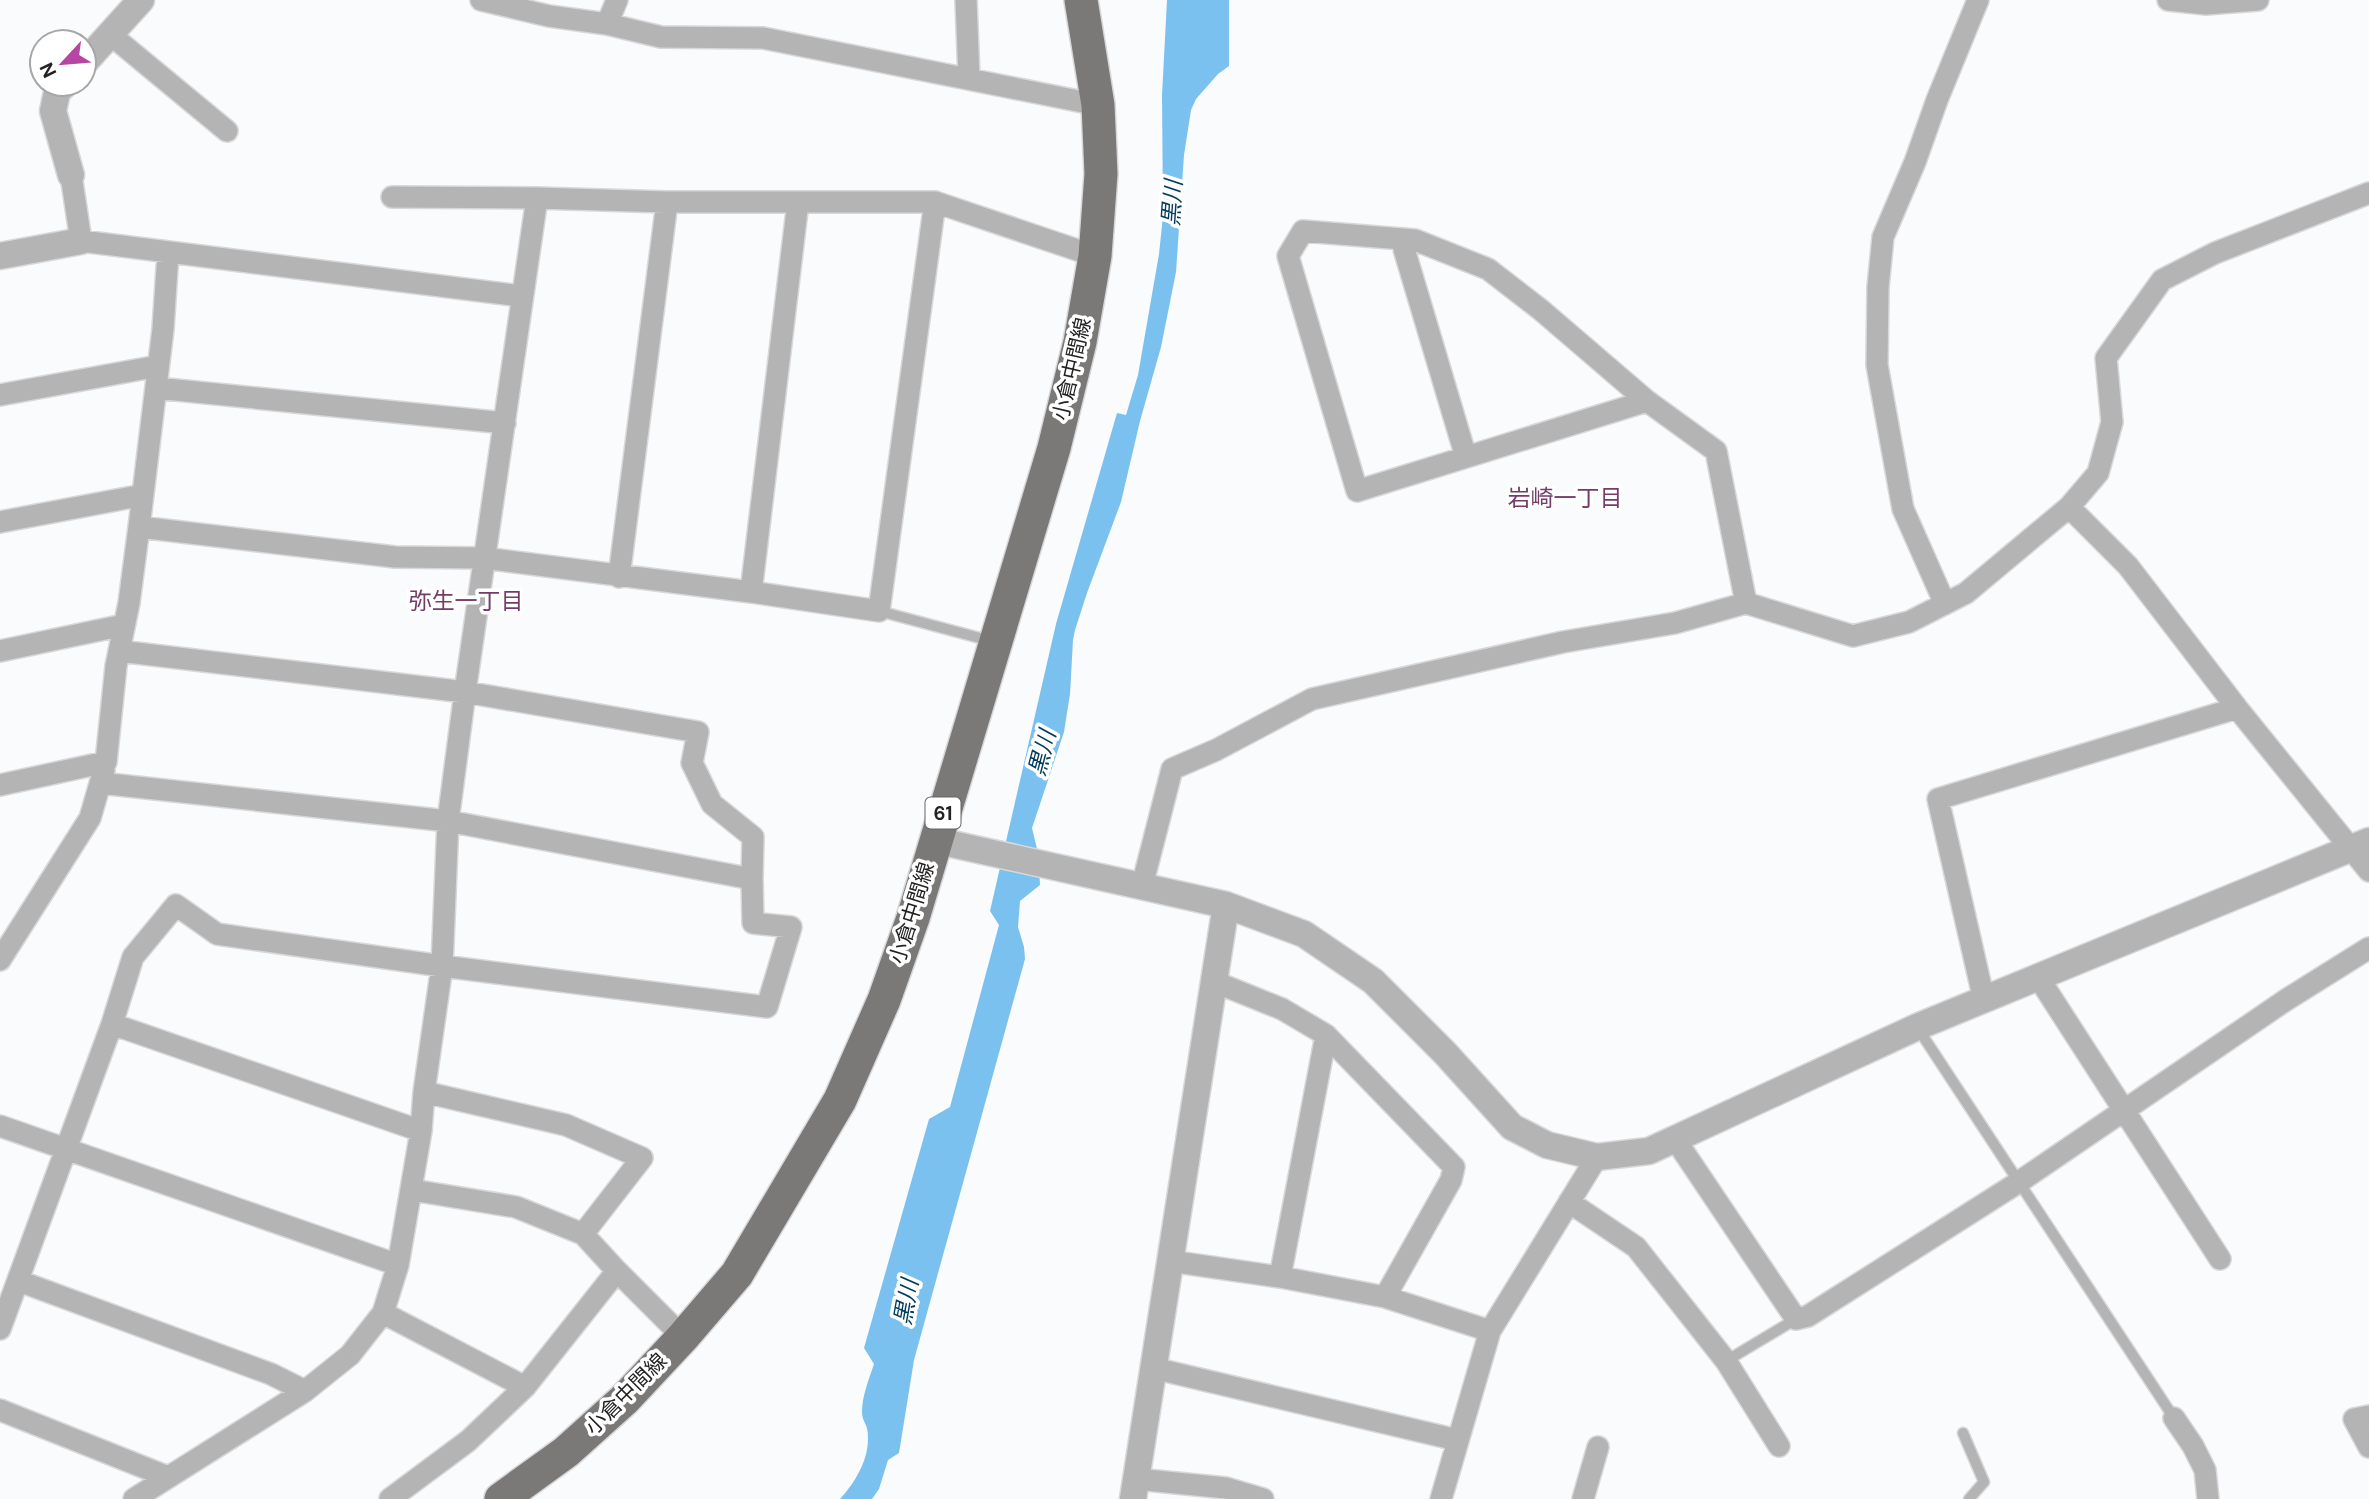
<svg xmlns="http://www.w3.org/2000/svg" width="2369" height="1499" font-family="'DM Sans','Noto Sans JP',sans-serif">
	<rect width="100%" height="100%" fill="#fafbfd"/>
	<path fill="#7ac1f0" d="M 1167,0 L 1229,0 L 1229,66 L 1218,74 L 1196,99 L 1191,110 L 1184,155 L 1176,272 L 1161,347 L 1140,421 L 1121,502 L 1087,593 L 1075,630 L 1073,640 L 1070,694 L 1064,732 L 1032,828 L 1038,853 L 1040,885 L 1020,901 L 1018,927 L 1024,947 L 1025,959 L 914,1360 L 899,1453 L 888,1460 L 879,1489 L 872,1499 L 840,1499 C 857,1480 872,1455 867,1428 C 865,1422 862,1419 862,1412 C 862,1396 869,1379 874,1364 L 864,1348 L 929,1119 L 950,1107 L 999,925 L 990,911 L 1056,624 L 1117,413 L 1126,415 L 1138,375 L 1159,254 L 1163,216 L 1162,95 Z"/>
	<g fill="none" stroke-linecap="round" stroke-linejoin="round">
		<defs>
			<path id="service" d="M 879,611 L 991,641
				M 1917,1027 L 2174,1418
				M 1726,1361 L 1796,1319
				M 1963,1433 L 1984,1482 L 1969,1499"/>
			<path id="minor" d="M 481,0 L 549,16 L 607,24 L 661,37 L 763,38 L 1098,105
				M 966,0 L 969,78
				M 2168,0 L 2206,4 L 2258,0
				M 607,24 L 617,0
				M 111,35 L 227,131
				M 71,175 L 81,241 L 521,296
				M 392,197 L 537,198
				M 1303,231 L 1415,240 L 1488,269 L 1541,310 L 1647,401 L 1357,491 L 1288,256 Z
				M 1401,239 L 1466,457
				M 156,388 L 505,423
				M 0,395 L 158,366
				M 1647,401 L 1716,451 L 1746,603
				M 2069,507 L 2128,566 L 2237,708 L 2369,871
				M 0,522 L 143,495
				M 139,527 L 395,557 L 484,558 L 751,592 L 798,202
				M 619,577 L 667,202
				M 751,592 L 879,611 L 935,202
				M 1945,604 L 1903,509 L 1877,365 L 1878,287 L 1883,237 L 1915,162 L 1937,100 L 1978,0
				M 0,651 L 124,625
				M 100,783 L 448,821 L 752,879 L 753,837 L 712,804 L 692,763 L 698,732 L 465,692 L 119,651
				M 0,785 L 106,762 L 116,666 L 129,603 L 139,527 L 163,329 L 168,253
				M 1142,886 L 1172,769 L 1216,750 L 1312,699 L 1563,642 L 1675,623 L 1746,603 L 1853,636 L 1909,622 L 1966,593 L 2069,507 L 2098,473 L 2112,422 L 2106,358 L 2162,280 L 2215,253 L 2369,193
				M 0,960 L 90,818 L 104,770
				M 2038,977 L 2220,1259
				M 1215,982 L 1282,1009 L 1326,1035 L 1454,1167 L 1451,1180 L 1385,1297
				M 1984,1000 L 1938,799 L 2237,708
				M 112,1024 L 421,1131
				M 424,1092 L 566,1125 L 642,1158 L 583,1234
				M 0,1126 L 398,1265
				M 1675,1139 L 1796,1319 L 1808,1316 L 2019,1182 L 2286,1000 L 2369,948
				M 1569,1202 L 1636,1247 L 1726,1361 L 1779,1446
				M 1170,1261 L 1280,1277 L 1385,1297 L 1490,1331
				M 617,1271 L 683,1337
				M 1280,1277 L 1326,1035
				M 19,1281 L 271,1374 L 305,1391
				M 383,1313 L 525,1387
				M 0,1329 L 112,1024 L 133,957 L 176,905 L 217,934 L 442,966 L 767,1007 L 791,927 L 753,923 L 752,879
				M 1153,1368 L 1457,1440
				M 0,1410 L 168,1477
				M 2369,1416 L 2354,1419 L 2369,1447
				M 2174,1418 L 2193,1446 L 2205,1470 L 2208,1499
				M 1136,1479 L 1226,1488 L 1263,1499
				M 134,1499 L 305,1391 L 350,1355 L 383,1313 L 398,1265 L 421,1131 L 424,1092 L 442,966 L 448,821 L 465,692 L 537,198 L 667,202 L 935,202 L 1095,256
				M 390,1499 L 468,1441 L 525,1387 L 617,1271 L 583,1234 L 516,1207 L 412,1190
				M 1441,1499 L 1490,1331 L 1597,1157
				M 1583,1499 L 1598,1447"/>
			<path id="tertiary" d="M 84,63 L 141,0
				M 65,84 L 57,92 L 53,111 L 71,175
				M 0,256 L 81,241
				M 934,840 L 1226,905 L 1304,934 L 1373,981 L 1445,1053 L 1512,1127 L 1547,1145 L 1597,1157 L 1649,1151 L 1917,1027 L 2369,841
				M 1133,1499 L 1226,905"/>
			<path id="primary" d="M 501,1499 L 566,1452 L 625,1399 L 683,1337 L 737,1274 L 840,1100 L 884,1000 L 913,918 L 1054,448 L 1080,342 L 1095,256 L 1101,174 L 1098,105 L 1081,0"/>
		</defs>
		<use href="#service" stroke="#d8d8da" stroke-width="13"/>
		<use href="#minor" stroke="#d8d8da" stroke-width="24"/>
		<use href="#tertiary" stroke="#d8d8da" stroke-width="29"/>
		<use href="#primary" stroke="#d8d8da" stroke-width="36"/>
		<use href="#service" stroke="#b5b4b4" stroke-width="10"/>
		<use href="#minor" stroke="#b5b4b4" stroke-width="21"/>
		<use href="#tertiary" stroke="#b5b4b4" stroke-width="26"/>
		<use href="#primary" stroke="#7b7978" stroke-width="33"/>
	</g>
	<g text-anchor="middle" stroke-width="7" stroke-linejoin="round" paint-order="stroke">
		<rect fill="#fff" stroke="#656566" stroke-width="2" x="925.5" y="797.5" width="35" height="31" rx="5"/>
		<g font-size="19" font-weight="bold" fill="#232324">
			<text x="943" y="820">61</text>
		</g>
		<g font-size="21" fill="#232324" stroke="#fff">
			<text transform="translate(1072 369) rotate(-77)" y="7">小倉中間線</text>
			<text transform="translate(912 913) rotate(-73)" y="7">小倉中間線</text>
			<text transform="translate(626 1394) rotate(-45)" y="7">小倉中間線</text>
		</g>
		<g font-size="23" font-style="italic" fill="#003c5b" stroke="#fff">
			<text transform="translate(1172 203) rotate(-86)" y="8">黒川</text>
			<text transform="translate(1042 753) rotate(-75)" y="8">黒川</text>
			<text transform="translate(906 1302) rotate(-80)" y="8">黒川</text>
		</g>
		<g font-size="23" fill="#743c69" stroke="#fff">
			<text x="1565" y="506">岩崎一丁目</text>
			<text x="466" y="609">弥生一丁目</text>
		</g>
	</g>
	<g transform="translate(63 63) rotate(244)"><circle r="33" fill="#ffffff" stroke="#a7a7a7" stroke-width="2"/>
	<path d="M0-5L12 26L0 18L-12 26Z" fill="#b746a2"/>
	<text y="-10" font-size="19" font-weight="bold" text-anchor="middle" fill="#232324">N</text>
	</g>
</svg>
